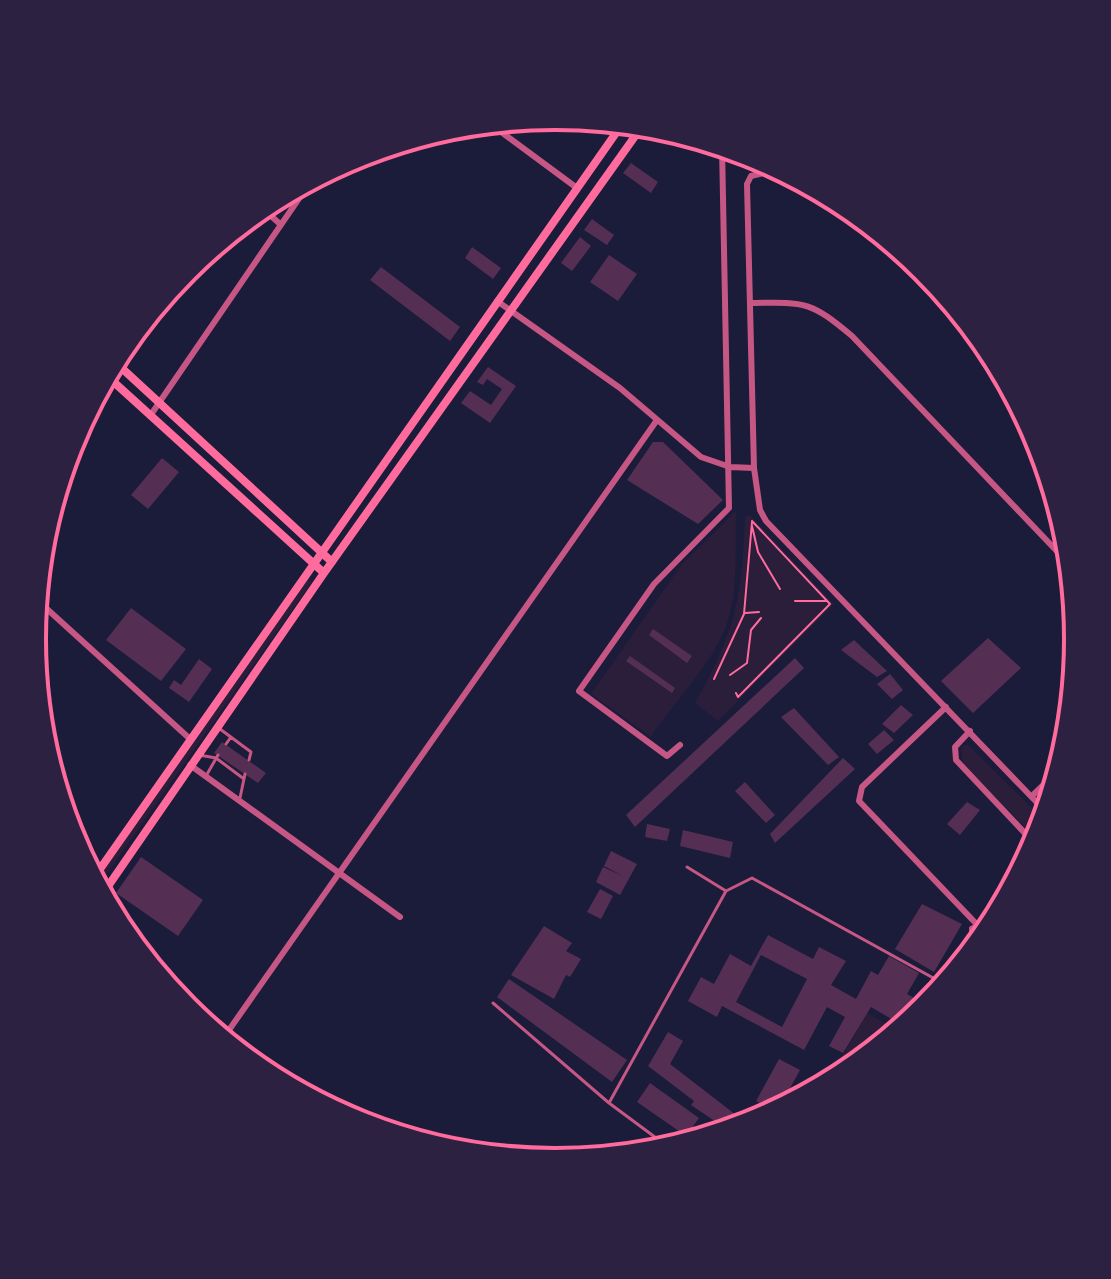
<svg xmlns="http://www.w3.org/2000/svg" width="1111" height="1279" font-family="'Exo 2',sans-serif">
	<rect width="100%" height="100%" fill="#1b1b3a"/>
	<path fill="#2a1e3b" d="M 736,511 C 735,548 739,594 725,629 C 710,666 673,703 651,737 L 591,694 L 682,564 Z
		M 750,515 L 834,604 L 718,721 L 695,703 C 736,630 742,598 745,516 Z
		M 307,579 L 312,582 L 97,888 L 94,881 Z
		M 967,744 L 1045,821 L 1038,841 L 963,763 L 961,747 Z
		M 867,1013 L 900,1031 L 846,1075 L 826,1085 Z"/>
	<path fill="#542f53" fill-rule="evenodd" d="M 631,163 L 658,182 L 651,193 L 623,173 Z
		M 592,219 L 614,235 L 607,245 L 584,230 Z
		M 580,237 L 591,246 L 572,271 L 561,263 Z
		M 472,247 L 501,268 L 493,279 L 465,258 Z
		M 609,255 L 637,274 L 618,301 L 590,282 Z
		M 381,267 L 460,327 L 450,341 L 370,280 Z
		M 488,367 L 516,386 L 490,423 L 461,403 L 470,391 L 491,405 L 502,389 L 487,379 L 483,385 L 477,382 Z
		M 653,442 L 663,442 L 723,500 L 698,524 L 627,480 Z
		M 162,458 L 179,472 L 148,509 L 131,495 Z
		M 131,608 L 186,649 L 161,681 L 106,640 Z
		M 653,629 L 692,656 L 687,663 L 649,635 Z
		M 988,638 L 1021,668 L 973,713 L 941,681 Z
		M 854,640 L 887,671 L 877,677 L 841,650 Z
		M 630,656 L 675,688 L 672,693 L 626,661 Z
		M 795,658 L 804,668 L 635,827 L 626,815 Z
		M 199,659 L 212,669 L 189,702 L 169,688 L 174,680 L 181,685 Z
		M 890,674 L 903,690 L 892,699 L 877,684 Z
		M 901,705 L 913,715 L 894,733 L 882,724 Z
		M 794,708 L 839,757 L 828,765 L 781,717 Z
		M 884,730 L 894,740 L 877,754 L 868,744 Z
		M 222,742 L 266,773 L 258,783 L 214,753 Z
		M 843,758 L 855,769 L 775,843 L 770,834 Z
		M 745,782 L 775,815 L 766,823 L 735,791 Z
		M 967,802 L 980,810 L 960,835 L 947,824 Z
		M 647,824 L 670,829 L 667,841 L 645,837 Z
		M 683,830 L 733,842 L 730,858 L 680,846 Z
		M 611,851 L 637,864 L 620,895 L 596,882 L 603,867 L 623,876 L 604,866 Z
		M 141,857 L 203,900 L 178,936 L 116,893 Z
		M 600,889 L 613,896 L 601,919 L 587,912 Z
		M 922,904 L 962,924 L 934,972 L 895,949 Z
		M 544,926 L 572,943 L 566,951 L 581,959 L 570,977 L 566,975 L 554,999 L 511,975 Z
		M 768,935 L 813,959 L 819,947 L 846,961 L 831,985 L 856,999 L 871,971 L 878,975 L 889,956 L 919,973 L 907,994 L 928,1006 L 905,1027 L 871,1007 L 843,1053 L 829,1046 L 845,1017 L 827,1007 L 804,1050 L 722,1006 L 717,1017 L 688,1001 L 701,977 L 714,984 L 730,954 L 751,966 ZM 761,955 L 807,979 L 782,1027 L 736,1002 Z
		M 509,979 L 627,1060 L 612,1082 L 497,997 Z
		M 668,1032 L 683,1041 L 670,1064 L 749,1125 L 725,1133 L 725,1128 L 691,1105 L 694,1101 L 648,1066 Z
		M 779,1059 L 800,1070 L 777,1112 L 756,1101 Z
		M 650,1083 L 699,1118 L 686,1136 L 637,1102 Z"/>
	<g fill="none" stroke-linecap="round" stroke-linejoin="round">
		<path stroke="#ff6b9d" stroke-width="2" d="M 752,526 L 758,552 L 780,589
			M 795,601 L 826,601
			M 745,613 L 759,612
			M 730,675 L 747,663 L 751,630 L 761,618
			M 714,679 L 744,614 L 752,522
			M 736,693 L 738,697 L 830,604 L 752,521"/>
		<path stroke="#c65784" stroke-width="3" d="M 220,729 L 251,752 L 249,760
			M 226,744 L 231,737
			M 199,755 L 216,758 L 244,779
			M 206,776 L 218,755
			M 240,798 L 245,774
			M 726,891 L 752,878 L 946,985
			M 493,1003 L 609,1103 L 726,891 L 687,867
			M 609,1103 L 671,1149"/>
		<path stroke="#c65784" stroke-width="4" d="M 972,953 L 971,928 L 977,925"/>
		<path stroke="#c65784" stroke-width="6" d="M 489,123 L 577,188
			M 781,169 L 751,176 L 747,184 L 754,468 L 760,510 L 766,521 L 1047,813
			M 261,207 L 280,224
			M 497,301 L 620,388 L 701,457 L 730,467 L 754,468
			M 751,303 C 806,302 810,301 852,336 L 1072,567
			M 150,416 L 313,178
			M 36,599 L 189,738
			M 946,707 L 862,787 L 859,801 L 987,935
			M 970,731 L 955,747 L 956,760 L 1036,845
			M 680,745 L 667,756 L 579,691 L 654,584 L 729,508 L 722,146
			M 190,765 L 400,917
			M 1032,796 L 1061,768
			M 222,1040 L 657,420"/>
		<path stroke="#ff6b9d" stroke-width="8" d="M 114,361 L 332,562
			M 106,375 L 324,573
			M 93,879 L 623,123
			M 102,895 L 324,573 L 643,125"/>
	</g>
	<path d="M0 0H1111V1279H0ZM46 639a509 509 0 1 1 1018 0a509 509 0 1 1-1018 0Z" fill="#2d2142" fill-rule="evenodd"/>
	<path fill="none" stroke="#ff6b9d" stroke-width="4" d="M46 639a509 509 0 1 1 1018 0a509 509 0 1 1-1018 0Z"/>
</svg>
